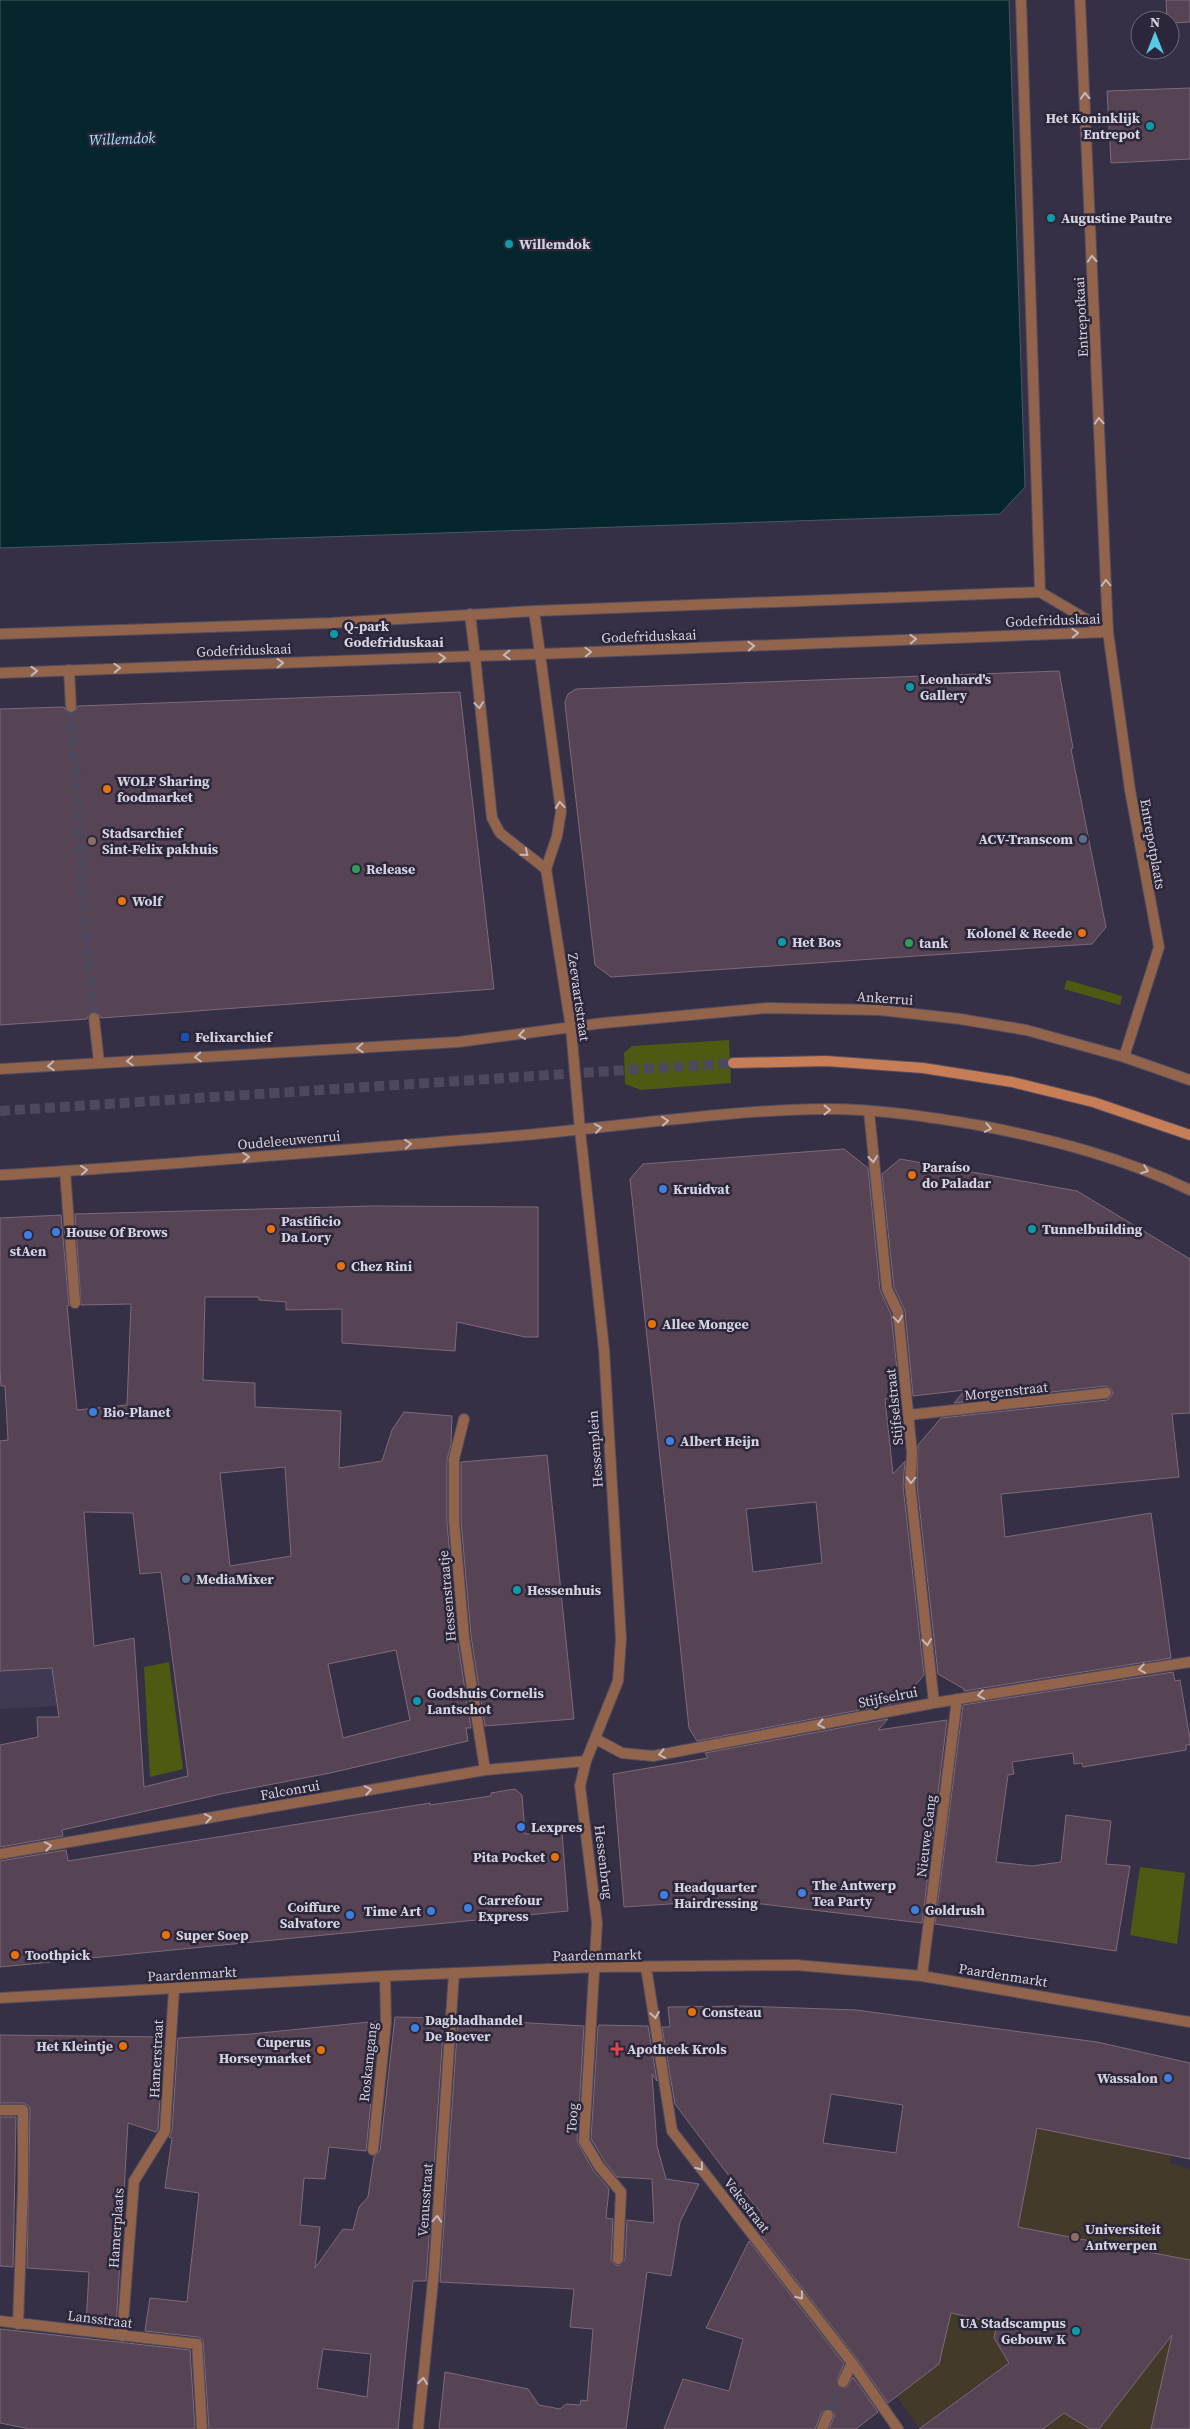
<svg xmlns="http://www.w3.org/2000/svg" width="1190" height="2429" font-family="'Source Serif 4',serif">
	<rect width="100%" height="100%" fill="#353045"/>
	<path fill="#403954" d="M 52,1668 L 57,1706 L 0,1709 L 0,1671 Z"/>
	<path fill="#443a29" d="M 1037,2128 L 1172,2155 L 1170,2163 L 1190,2169 L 1190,2429 L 1020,2429 L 1008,2363 L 919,2428 L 885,2380 L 1033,2146 Z"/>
	<path fill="#4e5a12" d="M 1067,980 L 1122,996 L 1120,1005 L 1064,989 Z
		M 729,1040 L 731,1083 L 641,1090 L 625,1084 L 624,1053 L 632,1046 Z
		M 169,1662 L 183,1769 L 150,1777 L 144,1667 Z
		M 1140,1867 L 1185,1873 L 1177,1944 L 1130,1935 Z"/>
	<path fill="#06262d" stroke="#445a63" d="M 0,0 L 1009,0 L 1025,487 L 1000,514 L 0,548 Z"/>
	<path fill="#564353" stroke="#7e6a7b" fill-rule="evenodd" d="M 1166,0 L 1190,0 L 1190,22 L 1170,23 L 1170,20 L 1167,20 Z
		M 1190,88 L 1190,159 L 1111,163 L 1107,91 Z
		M 1059,671 L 1073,748 L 1071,749 L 1106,927 L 1092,944 L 611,977 L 595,965 L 566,713 L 565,702 L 568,694 L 576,689 Z
		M 460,692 L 494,989 L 101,1018 L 99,1014 L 94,1011 L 90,1013 L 87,1019 L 0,1025 L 0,709 L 64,707 L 66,711 L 71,714 L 75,712 L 78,706 Z
		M 844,1149 L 868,1168 L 880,1290 L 891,1314 L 900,1397 L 885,1399 L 893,1474 L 905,1461 L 903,1486 L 924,1675 L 901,1702 L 697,1741 L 689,1728 L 630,1179 L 643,1164 ZM 816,1502 L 822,1563 L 753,1572 L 746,1509 Z
		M 900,1159 L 1077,1191 L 1190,1259 L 1190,1413 L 1172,1414 L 1179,1477 L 1001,1494 L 1005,1537 L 1151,1513 L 1171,1658 L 964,1691 L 964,1689 L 938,1674 L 917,1485 L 918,1445 L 941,1418 L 1107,1400 L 1110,1398 L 1113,1393 L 1111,1389 L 1105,1386 L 954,1403 L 965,1390 L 913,1396 L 905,1311 L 894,1287 L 882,1174 Z
		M 373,1206 L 538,1207 L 538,1337 L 525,1337 L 457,1322 L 455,1351 L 342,1343 L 342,1309 L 286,1310 L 286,1302 L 259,1300 L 259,1297 L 205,1297 L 203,1380 L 255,1383 L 255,1407 L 341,1411 L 339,1468 L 382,1461 L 392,1430 L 404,1412 L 452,1416 L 451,1445 L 447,1459 L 447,1522 L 457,1638 L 471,1728 L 466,1728 L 468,1741 L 330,1773 L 221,1794 L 62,1830 L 63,1836 L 0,1847 L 0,1745 L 38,1737 L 37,1717 L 59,1717 L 52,1668 L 0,1671 L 0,1441 L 8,1440 L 5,1386 L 1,1386 L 0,1370 L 0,1218 L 61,1215 L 69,1306 L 67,1306 L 77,1410 L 127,1405 L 131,1304 L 81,1305 L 75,1214 ZM 285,1467 L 291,1556 L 230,1566 L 220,1473 ZM 84,1512 L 133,1513 L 140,1574 L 161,1572 L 188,1776 L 144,1787 L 134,1638 L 94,1646 ZM 396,1650 L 410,1720 L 343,1738 L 328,1664 Z
		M 547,1455 L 574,1719 L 485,1726 L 471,1636 L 461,1521 L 461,1462 Z
		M 1173,1672 L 1175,1681 L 1180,1680 L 1190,1739 L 1190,1745 L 1186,1745 L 1186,1750 L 1083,1767 L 1082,1763 L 1074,1764 L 1073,1753 L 1012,1762 L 1014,1774 L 1008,1775 L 996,1862 L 1032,1866 L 1061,1862 L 1066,1815 L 1111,1821 L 1106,1864 L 1130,1866 L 1116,1951 L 935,1924 L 963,1705 Z
		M 888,1719 L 878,1730 L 947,1720 L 922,1923 L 745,1902 L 715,1901 L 624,1907 L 613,1774 L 708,1758 L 705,1753 Z
		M 515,1789 L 522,1795 L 525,1834 L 562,1832 L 568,1911 L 0,1967 L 0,1861 L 66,1850 L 68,1861 L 430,1803 L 430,1805 L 491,1796 L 491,1793 Z
		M 741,2006 L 856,2010 L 1097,2042 L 1190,2063 L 1190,2159 L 1037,2128 L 1018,2227 L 1190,2260 L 1190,2429 L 1151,2429 L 1172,2335 L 1099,2429 L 1090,2429 L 1064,2413 L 1043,2429 L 919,2429 L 1009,2363 L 994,2338 L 997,2323 L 951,2313 L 939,2364 L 888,2403 L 857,2359 L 755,2227 L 762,2214 L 740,2187 L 738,2188 L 675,2104 L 662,2027 L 670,2027 L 668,2007 ZM 831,2094 L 903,2105 L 896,2153 L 823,2143 Z
		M 395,2017 L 444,2018 L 426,2281 L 413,2281 L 398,2429 L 209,2429 L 203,2340 L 198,2337 L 145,2331 L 150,2298 L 187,2302 L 190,2274 L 199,2193 L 165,2188 L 172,2138 L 169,2137 L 172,2131 L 178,2038 L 251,2034 L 379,2021 L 366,2151 L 329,2147 L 325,2179 L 304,2178 L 300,2225 L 320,2227 L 315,2268 L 343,2229 L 353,2230 L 359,2207 L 368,2197 L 374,2157 L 380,2151 ZM 323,2349 L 371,2354 L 367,2397 L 317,2388 Z
		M 458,2019 L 584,2026 L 577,2141 L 593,2170 L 609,2189 L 606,2218 L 613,2219 L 611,2259 L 614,2264 L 618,2266 L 625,2260 L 627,2220 L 654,2223 L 652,2179 L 617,2177 L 605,2162 L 591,2139 L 598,2027 L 599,2025 L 648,2026 L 657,2081 L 652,2074 L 657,2146 L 666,2179 L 699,2184 L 680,2222 L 671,2276 L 647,2272 L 626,2429 L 439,2429 L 445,2372 L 528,2389 L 539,2405 L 560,2409 L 566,2404 L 580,2405 L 581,2400 L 587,2401 L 593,2329 L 570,2327 L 574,2289 L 440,2282 Z
		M 0,2035 L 164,2037 L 158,2129 L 156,2132 L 128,2123 L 116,2328 L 86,2324 L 89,2272 L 27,2268 L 30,2110 L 29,2106 L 23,2103 L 0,2103 Z
		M 0,2117 L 16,2117 L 13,2267 L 0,2266 Z
		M 749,2241 L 844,2364 L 837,2380 L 838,2386 L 846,2388 L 853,2377 L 878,2412 L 856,2429 L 829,2429 L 835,2415 L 833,2411 L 828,2408 L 822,2412 L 815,2429 L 664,2429 L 683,2379 L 729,2391 L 743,2339 L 706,2328 Z
		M 0,2329 L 190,2350 L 195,2429 L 30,2429 L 0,2423 Z"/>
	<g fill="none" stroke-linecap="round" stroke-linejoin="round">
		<path stroke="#4d485c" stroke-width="10" stroke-dasharray="10 5" stroke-linecap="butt" d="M 71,707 L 83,899 L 94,1018"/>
		<path stroke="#4d485c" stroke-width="10" stroke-dasharray="10 5" stroke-linecap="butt" d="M 828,2415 L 843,2382"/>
		<path stroke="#4d485c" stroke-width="10" stroke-dasharray="10 5" stroke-linecap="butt" d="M 0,1111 L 733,1063"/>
		<defs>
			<path id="pedestrian" d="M 1021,0 L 1040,592
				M 470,614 L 475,656 L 540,654 L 534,611
				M 0,634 L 331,623 L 534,611 L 1040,592 L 1108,632
				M 69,670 L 71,707
				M 94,1018 L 99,1062
				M 65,1171 L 75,1303
				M 454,1521 L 454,1459 L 464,1419
				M 122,2336 L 134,2181 L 165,2131 L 174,1989"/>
			<path id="minor" d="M 1080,0 L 1108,632 L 1130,790 L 1159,947 L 1124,1057
				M 0,673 L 475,656 L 492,818 L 500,833 L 546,869
				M 571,1028 L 546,869 L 557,836 L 561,811 L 540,654 L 1108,632
				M 869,1111 L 887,1289 L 898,1312 L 912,1453 L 910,1485 L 934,1703
				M 580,1130 L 604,1349 L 621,1639 L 618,1681 L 586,1761 L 580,1786 L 597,1923 L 584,2141 L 599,2166 L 621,2192 L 618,2259
				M 909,1415 L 1106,1393
				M 454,1521 L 464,1637 L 485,1770
				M 596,1739 L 622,1753 L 653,1756 L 934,1703 L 1190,1662
				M 0,1854 L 485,1770 L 586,1761
				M 646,1967 L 672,2131 L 852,2363 L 898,2429
				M 922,1976 L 957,1699
				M 0,1998 L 385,1976 L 596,1967 L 796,1965 L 922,1976 L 1190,2022
				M 0,2110 L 23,2110 L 23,2187 L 18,2324
				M 373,2150 L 386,2022 L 385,1976
				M 0,2321 L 197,2344 L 202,2429
				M 843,2382 L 852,2363
				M 418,2429 L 434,2271 L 454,1973
				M 822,2429 L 828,2415"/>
			<path id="tertiary" d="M 571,1028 L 580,1130
				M 0,1069 L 458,1042 L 603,1023 L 767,1008 L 880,1010 L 960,1019 L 1026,1030 L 1124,1057 L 1190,1080
				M 0,1175 C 175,1165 350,1149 525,1135 C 625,1126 726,1110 826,1109 C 879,1109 931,1117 983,1126 C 1054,1140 1124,1158 1190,1190"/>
			<path id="secondary" d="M 733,1063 L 826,1061 L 923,1068 L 1012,1082 L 1093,1102 L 1190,1135"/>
		</defs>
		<use href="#pedestrian" stroke="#524d61" stroke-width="12"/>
		<use href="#minor" stroke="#524d61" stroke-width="12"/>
		<use href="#tertiary" stroke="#524d61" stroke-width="12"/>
		<use href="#secondary" stroke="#524d61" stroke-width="12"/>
		<use href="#pedestrian" stroke="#92644b" stroke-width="10"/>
		<use href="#minor" stroke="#92644b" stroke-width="10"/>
		<use href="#tertiary" stroke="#92644b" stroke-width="10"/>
		<use href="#secondary" stroke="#c77d55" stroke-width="10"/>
	</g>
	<defs><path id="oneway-chevron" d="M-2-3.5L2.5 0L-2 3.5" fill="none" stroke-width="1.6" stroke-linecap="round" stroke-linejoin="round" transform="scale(1.25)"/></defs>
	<g stroke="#c5b7bb">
		<use href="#oneway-chevron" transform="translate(1085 96) rotate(-93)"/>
		<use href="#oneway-chevron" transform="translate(1092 259) rotate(-93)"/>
		<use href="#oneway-chevron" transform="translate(1099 421) rotate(-93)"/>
		<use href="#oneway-chevron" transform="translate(1106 583) rotate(-92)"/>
		<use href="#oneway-chevron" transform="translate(1075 633) rotate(-2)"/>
		<use href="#oneway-chevron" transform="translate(913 639) rotate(-2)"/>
		<use href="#oneway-chevron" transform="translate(751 646) rotate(-2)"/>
		<use href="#oneway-chevron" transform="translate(588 652) rotate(-2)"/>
		<use href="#oneway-chevron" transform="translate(507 655) rotate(178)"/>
		<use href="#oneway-chevron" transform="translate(442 658) rotate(-2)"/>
		<use href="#oneway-chevron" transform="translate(280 663) rotate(-2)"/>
		<use href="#oneway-chevron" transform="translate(117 668) rotate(-2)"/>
		<use href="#oneway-chevron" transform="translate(34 671) rotate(-2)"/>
		<use href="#oneway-chevron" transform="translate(479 705) rotate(84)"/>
		<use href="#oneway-chevron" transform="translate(560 805) rotate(-95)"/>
		<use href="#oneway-chevron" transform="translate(525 853) rotate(39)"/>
		<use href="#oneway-chevron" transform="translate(522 1035) rotate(172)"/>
		<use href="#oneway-chevron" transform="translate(360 1048) rotate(177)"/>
		<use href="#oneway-chevron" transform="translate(198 1057) rotate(177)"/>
		<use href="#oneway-chevron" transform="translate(130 1061) rotate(177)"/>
		<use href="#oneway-chevron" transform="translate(51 1066) rotate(176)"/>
		<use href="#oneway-chevron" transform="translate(827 1110)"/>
		<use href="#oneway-chevron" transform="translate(665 1121) rotate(-5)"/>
		<use href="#oneway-chevron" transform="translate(598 1128) rotate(-8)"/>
		<use href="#oneway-chevron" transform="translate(988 1128) rotate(11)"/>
		<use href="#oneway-chevron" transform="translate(408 1144) rotate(-5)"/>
		<use href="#oneway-chevron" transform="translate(246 1157) rotate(-5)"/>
		<use href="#oneway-chevron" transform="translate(873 1159) rotate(84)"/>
		<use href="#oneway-chevron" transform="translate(84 1170) rotate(-5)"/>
		<use href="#oneway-chevron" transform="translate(1145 1170) rotate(20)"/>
		<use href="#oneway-chevron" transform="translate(898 1319) rotate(82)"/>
		<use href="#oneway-chevron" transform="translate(911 1480) rotate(92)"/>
		<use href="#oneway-chevron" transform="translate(927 1642) rotate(84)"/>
		<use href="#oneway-chevron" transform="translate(1142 1669) rotate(171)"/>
		<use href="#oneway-chevron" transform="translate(981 1695) rotate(171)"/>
		<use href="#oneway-chevron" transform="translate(821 1724) rotate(169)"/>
		<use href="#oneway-chevron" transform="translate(662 1754) rotate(169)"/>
		<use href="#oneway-chevron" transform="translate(368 1790) rotate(-10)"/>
		<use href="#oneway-chevron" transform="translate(208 1818) rotate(-10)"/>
		<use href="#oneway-chevron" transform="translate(48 1846) rotate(-10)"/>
		<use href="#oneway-chevron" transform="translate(655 2015) rotate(81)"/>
		<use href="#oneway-chevron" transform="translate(700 2167) rotate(52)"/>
		<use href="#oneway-chevron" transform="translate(437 2219) rotate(-86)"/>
		<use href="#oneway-chevron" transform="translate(800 2296) rotate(52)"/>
		<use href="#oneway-chevron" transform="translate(423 2381) rotate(-84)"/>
	</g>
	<g fill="#0f9aa8" stroke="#2b263a" stroke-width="2">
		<circle cx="1150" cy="126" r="5"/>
		<circle cx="1051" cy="218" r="5"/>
		<circle cx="509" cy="244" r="5"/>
		<circle cx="334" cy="634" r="5"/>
		<circle cx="910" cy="687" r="5"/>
		<circle cx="782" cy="942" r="5"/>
		<circle cx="1032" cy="1229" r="5"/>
		<circle cx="517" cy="1590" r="5"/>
		<circle cx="417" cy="1701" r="5"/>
		<circle cx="1076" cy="2331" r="5"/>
	</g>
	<g fill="#e8710a" stroke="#2b263a" stroke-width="2">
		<circle cx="107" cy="789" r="5"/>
		<circle cx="122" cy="901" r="5"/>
		<circle cx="1082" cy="933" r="5"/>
		<circle cx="912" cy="1175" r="5"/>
		<circle cx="271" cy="1229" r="5"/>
		<circle cx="341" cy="1266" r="5"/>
		<circle cx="652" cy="1324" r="5"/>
		<circle cx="555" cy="1857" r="5"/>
		<circle cx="166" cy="1935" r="5"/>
		<circle cx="15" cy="1955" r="5"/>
		<circle cx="692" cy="2012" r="5"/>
		<circle cx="123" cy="2046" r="5"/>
		<circle cx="321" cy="2050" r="5"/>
	</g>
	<g fill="#5c6f8a" stroke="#2b263a" stroke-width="2">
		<circle cx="1083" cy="839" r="5"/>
		<circle cx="186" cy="1579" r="5"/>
	</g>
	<g fill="#8d6e63" stroke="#2b263a" stroke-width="2">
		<circle cx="92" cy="841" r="5"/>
		<circle cx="1075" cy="2237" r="5"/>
	</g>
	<g fill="#2e9e5b" stroke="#2b263a" stroke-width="2">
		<circle cx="356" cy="869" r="5"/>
		<circle cx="909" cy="943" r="5"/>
	</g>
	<rect fill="#1a4fb4" stroke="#2b263a" stroke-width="2" x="180" y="1032" width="10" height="10" rx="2.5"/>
	<g fill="#3f7fe0" stroke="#2b263a" stroke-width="2">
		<circle cx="663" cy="1189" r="5"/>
		<circle cx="56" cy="1232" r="5"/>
		<circle cx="28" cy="1235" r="5"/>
		<circle cx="93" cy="1412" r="5"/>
		<circle cx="670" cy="1441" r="5"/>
		<circle cx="521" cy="1827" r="5"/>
		<circle cx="802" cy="1893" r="5"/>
		<circle cx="664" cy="1895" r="5"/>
		<circle cx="468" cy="1908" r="5"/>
		<circle cx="915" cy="1910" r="5"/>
		<circle cx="431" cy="1911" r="5"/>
		<circle cx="350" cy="1915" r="5"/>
		<circle cx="415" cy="2028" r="5"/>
		<circle cx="1168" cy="2078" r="5"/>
	</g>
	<path fill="#e0444e" stroke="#2b263a" stroke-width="2" d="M614.5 2041.5h5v5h5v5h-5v5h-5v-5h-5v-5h5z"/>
	<g text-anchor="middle" stroke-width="5" stroke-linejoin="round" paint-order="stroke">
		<g font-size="14" font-weight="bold" fill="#d6d3e0" stroke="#2b263a" text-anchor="start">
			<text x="1140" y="123" text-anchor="end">Het Koninklijk<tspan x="1140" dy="16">Entrepot</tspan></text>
			<text x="1061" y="223">Augustine Pautre</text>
			<text x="519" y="249">Willemdok</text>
			<text x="344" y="631">Q-park<tspan x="344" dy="16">Godefriduskaai</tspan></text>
			<text x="920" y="684">Leonhard's<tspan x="920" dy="16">Gallery</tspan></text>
			<text x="117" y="786">WOLF Sharing<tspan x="117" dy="16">foodmarket</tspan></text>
			<text x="102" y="838">Stadsarchief<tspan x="102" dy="16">Sint-Felix pakhuis</tspan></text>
			<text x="1073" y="844" text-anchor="end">ACV-Transcom</text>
			<text x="366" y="874">Release</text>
			<text x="132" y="906">Wolf</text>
			<text x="1072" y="938" text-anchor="end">Kolonel &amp; Reede</text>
			<text x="792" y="947">Het Bos</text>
			<text x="919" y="948">tank</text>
			<text x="195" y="1042">Felixarchief</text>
			<text x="922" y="1172">Paraíso<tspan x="922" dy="16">do Paladar</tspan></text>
			<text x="673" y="1194">Kruidvat</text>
			<text x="281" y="1226">Pastificio<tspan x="281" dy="16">Da Lory</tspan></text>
			<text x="1042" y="1234">Tunnelbuilding</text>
			<text x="66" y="1237">House Of Brows</text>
			<text x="28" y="1256" text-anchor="middle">stAen</text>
			<text x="351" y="1271">Chez Rini</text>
			<text x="662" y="1329">Allee Mongee</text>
			<text x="103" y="1417">Bio-Planet</text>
			<text x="680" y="1446">Albert Heijn</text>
			<text x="196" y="1584">MediaMixer</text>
			<text x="527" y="1595">Hessenhuis</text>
			<text x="427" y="1698">Godshuis Cornelis<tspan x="427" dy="16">Lantschot</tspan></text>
			<text x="531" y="1832">Lexpres</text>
			<text x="545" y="1862" text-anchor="end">Pita Pocket</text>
			<text x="812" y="1890">The Antwerp<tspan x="812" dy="16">Tea Party</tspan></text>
			<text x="674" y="1892">Headquarter<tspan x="674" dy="16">Hairdressing</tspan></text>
			<text x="478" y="1905">Carrefour<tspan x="478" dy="16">Express</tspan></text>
			<text x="340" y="1912" text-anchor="end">Coiffure<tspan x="340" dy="16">Salvatore</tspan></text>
			<text x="925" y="1915">Goldrush</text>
			<text x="421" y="1916" text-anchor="end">Time Art</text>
			<text x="176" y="1940">Super Soep</text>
			<text x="25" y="1960">Toothpick</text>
			<text x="702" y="2017">Consteau</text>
			<text x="425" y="2025">Dagbladhandel<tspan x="425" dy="16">De Boever</tspan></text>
			<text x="311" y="2047" text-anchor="end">Cuperus<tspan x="311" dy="16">Horseymarket</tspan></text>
			<text x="113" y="2051" text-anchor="end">Het Kleintje</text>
			<text x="627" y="2054">Apotheek Krols</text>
			<text x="1158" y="2083" text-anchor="end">Wassalon</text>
			<text x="1085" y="2234">Universiteit<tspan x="1085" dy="16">Antwerpen</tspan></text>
			<text x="1066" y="2328" text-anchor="end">UA Stadscampus<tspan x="1066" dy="16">Gebouw K</tspan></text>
		</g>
		<g font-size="14" fill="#d6d3e0" stroke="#2b263a">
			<text transform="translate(1081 317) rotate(-93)" y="5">Entrepotkaai</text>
			<text transform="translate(1053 620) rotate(-2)" y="5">Godefriduskaai</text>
			<text transform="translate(649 636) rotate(-2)" y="5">Godefriduskaai</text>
			<text transform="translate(244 650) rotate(-2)" y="5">Godefriduskaai</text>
			<text transform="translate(1153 844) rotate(80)" y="5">Entrepotplaats</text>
			<text transform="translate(579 997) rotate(82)" y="5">Zeevaartstraat</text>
			<text transform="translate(885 998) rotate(4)" y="5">Ankerrui</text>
			<text transform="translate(289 1140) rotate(-5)" y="5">Oudeleeuwenrui</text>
			<text transform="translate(1006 1391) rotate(-6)" y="5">Morgenstraat</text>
			<text transform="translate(894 1407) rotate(-96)" y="5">Stijfselstraat</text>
			<text transform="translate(595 1449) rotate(-94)" y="5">Hessenplein</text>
			<text transform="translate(447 1596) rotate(-95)" y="5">Hessenstraatje</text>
			<text transform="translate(888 1697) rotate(-11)" y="5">Stijfselrui</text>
			<text transform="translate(290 1790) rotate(-10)" y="5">Falconrui</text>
			<text transform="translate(926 1836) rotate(-83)" y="5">Nieuwe Gang</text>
			<text transform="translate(604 1862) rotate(83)" y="5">Hessenbrug</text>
			<text transform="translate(597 1955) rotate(-1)" y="5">Paardenmarkt</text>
			<text transform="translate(192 1974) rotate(-3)" y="5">Paardenmarkt</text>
			<text transform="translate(1003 1975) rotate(9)" y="5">Paardenmarkt</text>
			<text transform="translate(156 2059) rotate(-87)" y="5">Hamerstraat</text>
			<text transform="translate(368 2062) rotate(-84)" y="5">Roskamgang</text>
			<text transform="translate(572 2118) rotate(-86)" y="5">Toog</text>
			<text transform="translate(425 2200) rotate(-86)" y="5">Venusstraat</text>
			<text transform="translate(747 2205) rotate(52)" y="5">Vekestraat</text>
			<text transform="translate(116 2228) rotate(-86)" y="5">Hamerplaats</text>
			<text transform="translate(100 2319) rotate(7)" y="5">Lansstraat</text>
		</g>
		<g font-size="15" font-style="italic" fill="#9de5f8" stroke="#2b263a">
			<text transform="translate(122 139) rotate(-2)" y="5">Willemdok</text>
		</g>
	</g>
	<g transform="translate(1155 35)"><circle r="24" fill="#2b263a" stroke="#6f6b7c"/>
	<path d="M0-4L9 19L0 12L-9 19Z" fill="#59c8e4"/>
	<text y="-8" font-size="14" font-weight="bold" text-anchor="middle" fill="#d6d3e0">N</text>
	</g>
</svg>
